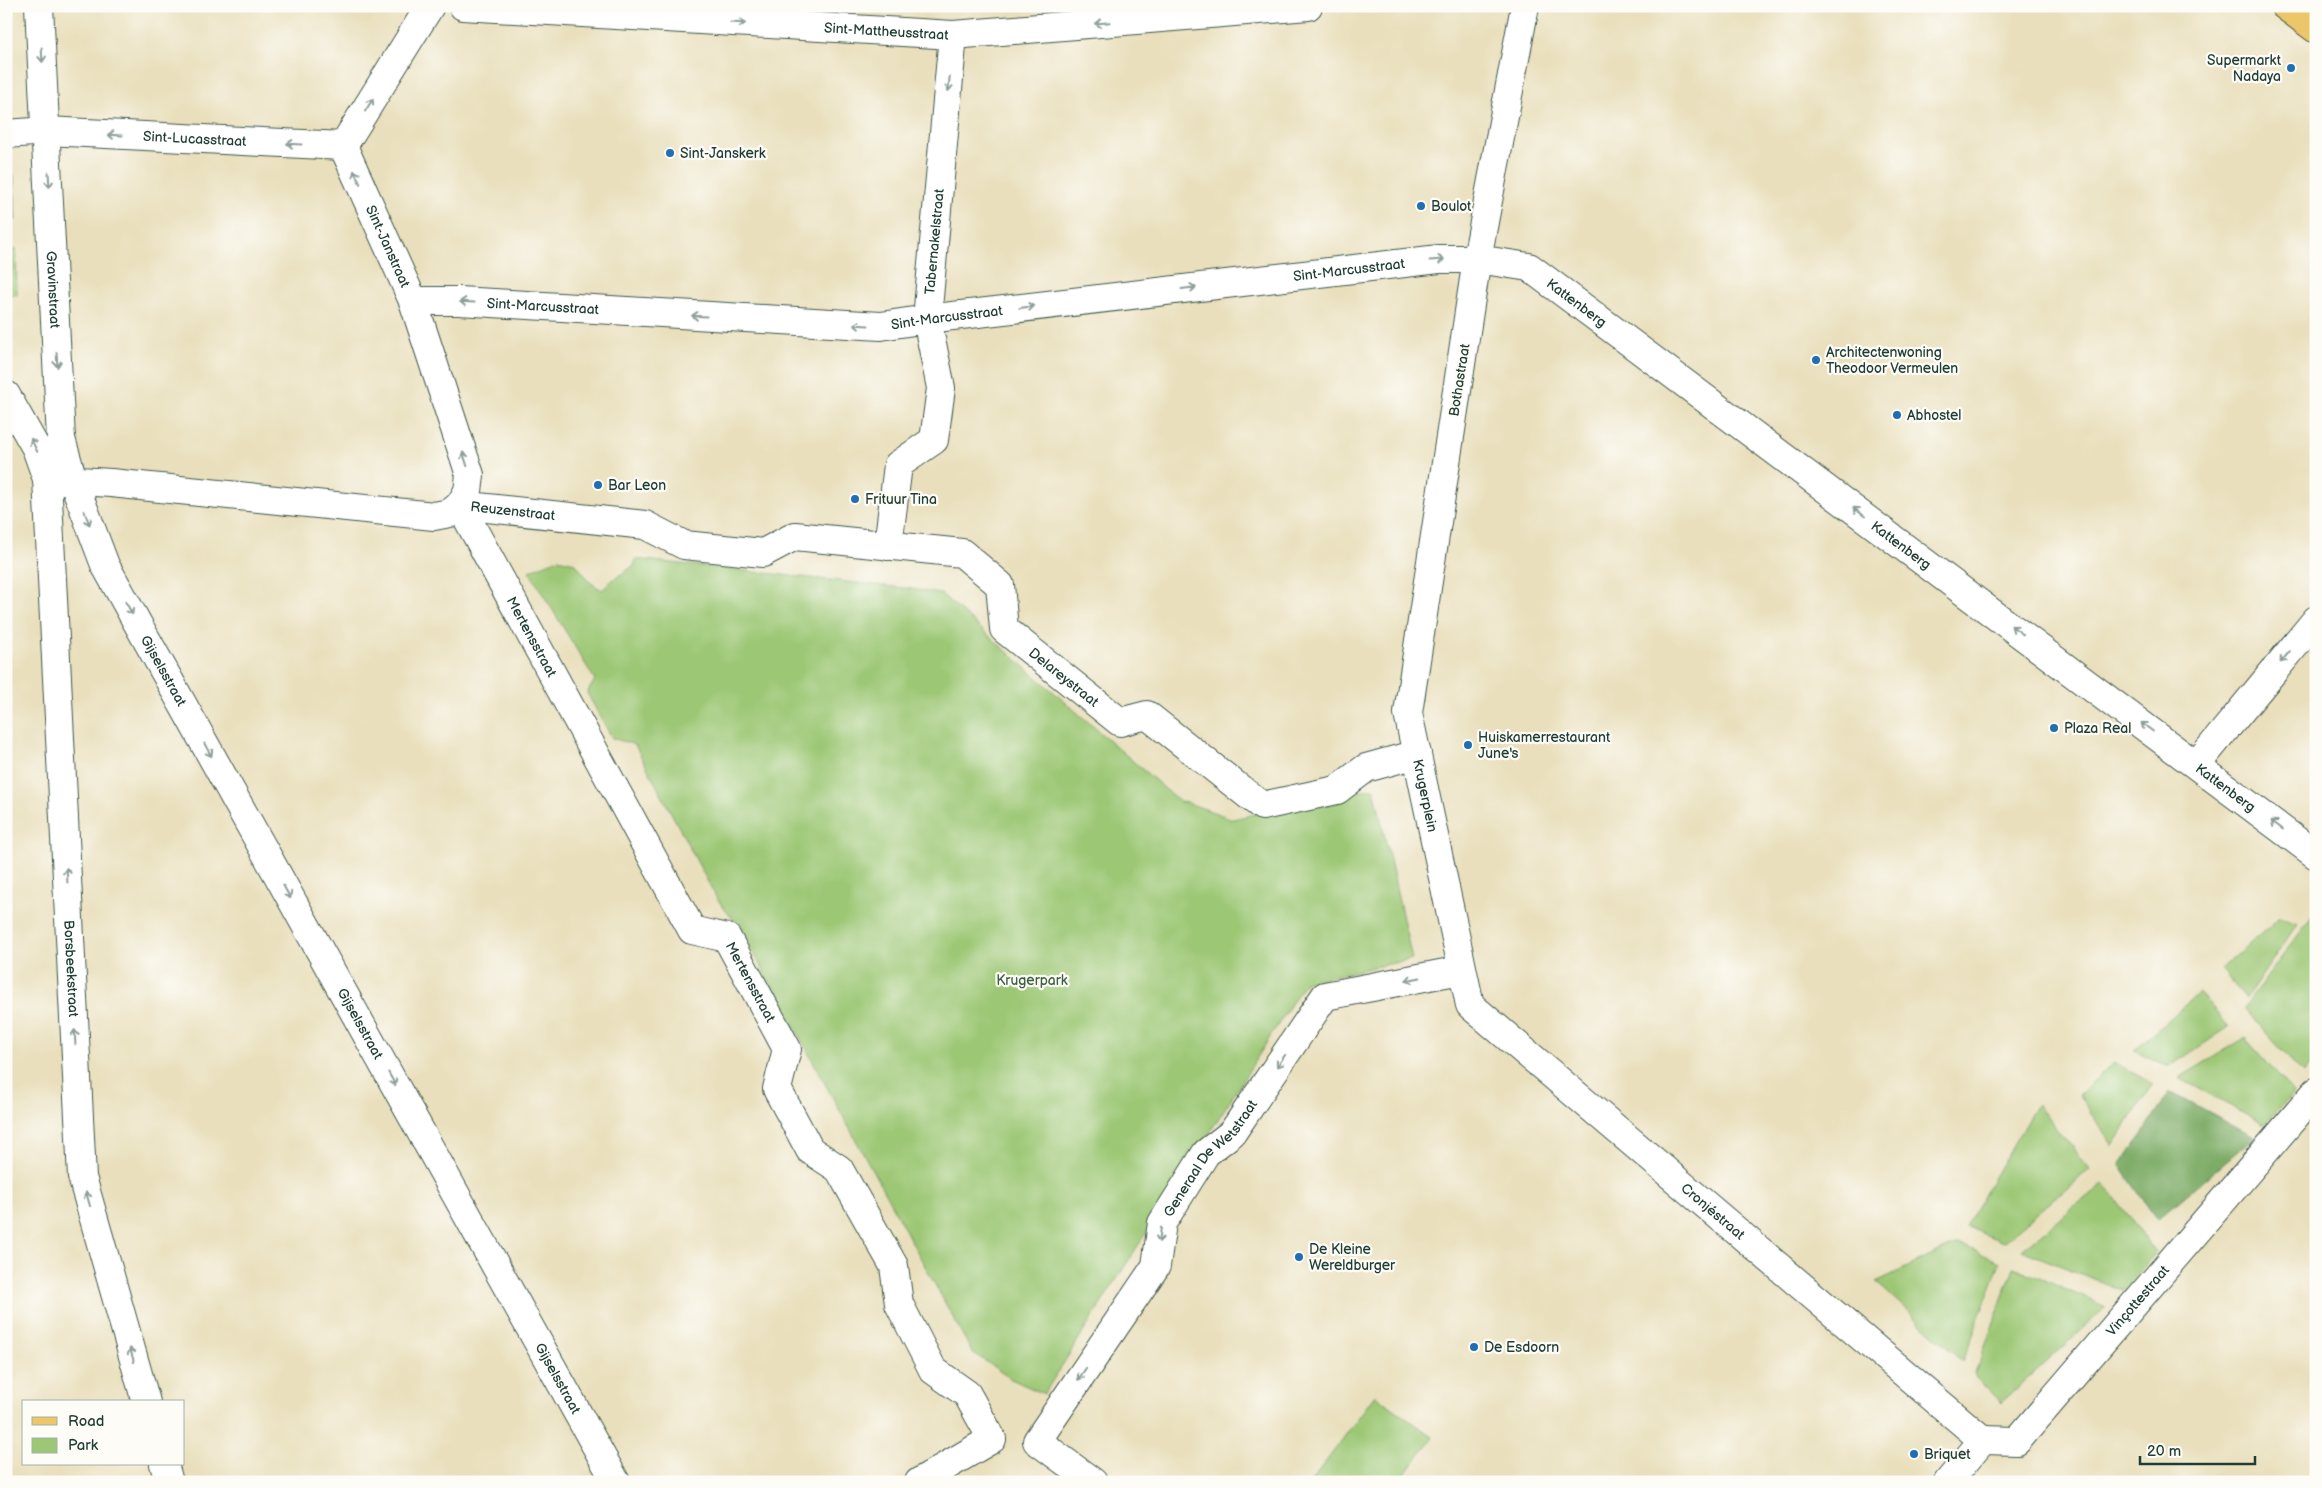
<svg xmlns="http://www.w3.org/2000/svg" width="2322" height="1488" font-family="'Balsamiq Sans',sans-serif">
	<rect width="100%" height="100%" fill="#fdfcf7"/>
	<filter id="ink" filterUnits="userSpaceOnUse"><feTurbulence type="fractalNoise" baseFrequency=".02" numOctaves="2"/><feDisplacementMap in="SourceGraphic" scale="10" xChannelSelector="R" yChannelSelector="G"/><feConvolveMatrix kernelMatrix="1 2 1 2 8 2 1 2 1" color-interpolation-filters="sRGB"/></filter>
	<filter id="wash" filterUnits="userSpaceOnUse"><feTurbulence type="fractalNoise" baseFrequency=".0096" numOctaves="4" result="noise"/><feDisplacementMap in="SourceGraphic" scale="20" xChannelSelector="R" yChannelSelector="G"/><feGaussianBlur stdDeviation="1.12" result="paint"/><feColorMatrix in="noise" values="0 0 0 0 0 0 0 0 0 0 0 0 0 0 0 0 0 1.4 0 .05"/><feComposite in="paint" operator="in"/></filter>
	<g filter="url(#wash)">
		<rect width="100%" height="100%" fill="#e9dfbc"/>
		<path fill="#9cc774" stroke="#5e8254" d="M 14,175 L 16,220 L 6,221 L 6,179 Z
			M 16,248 L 17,295 L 6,294 L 6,253 Z
			M 558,559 L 575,563 L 591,583 L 602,590 L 612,580 L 635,565 L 635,559 L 913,589 L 941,594 L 1180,802 L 1188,803 L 1233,819 L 1374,788 L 1412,959 L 1305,982 L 1044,1394 L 1011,1379 L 972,1352 L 741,930 L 717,899 L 635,745 L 612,738 L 587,693 L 595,680 L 529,571 Z
			M 2316,911 L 2316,1058 L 2303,1074 L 2244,1008 Z
			M 2280,917 L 2297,924 L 2246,999 L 2221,969 Z
			M 2199,993 L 2229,1027 L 2169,1067 L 2134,1050 Z
			M 2245,1038 L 2294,1093 L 2265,1124 L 2179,1078 Z
			M 2114,1062 L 2153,1084 L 2113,1146 L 2079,1095 Z
			M 2037,1104 L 2090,1169 L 2003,1242 L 1965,1226 Z
			M 2104,1183 L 2156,1252 L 2124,1291 L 2021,1250 Z
			M 1958,1243 L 2000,1262 L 1963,1361 L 1876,1282 Z
			M 2014,1267 L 2106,1307 L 2001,1403 L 1974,1376 Z
			M 1375,1395 L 1433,1437 L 1399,1482 L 1311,1482 Z"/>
		<path fill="#7dac66" stroke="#4e744d" d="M 2170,1092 L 2254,1137 L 2157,1220 L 2120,1166 Z"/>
	</g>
	<g filter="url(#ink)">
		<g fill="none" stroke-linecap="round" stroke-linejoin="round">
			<defs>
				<g id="minor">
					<path id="s1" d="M 39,6 L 61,439 L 73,480 L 105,565 L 616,1482"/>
					<path id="s2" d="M 463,6 L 953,35 L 1308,6"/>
					<path id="s3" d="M 1525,6 L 1477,259 L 1408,713 L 1470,1005 L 1983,1440"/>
					<path id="s4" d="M 6,134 L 47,131 L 343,146"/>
					<path id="s5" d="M 343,146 L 413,301 L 470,475 L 468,491 L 460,505"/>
					<path d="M 343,146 L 430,6"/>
					<path id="s6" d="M 413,301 L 459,301 L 881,326 L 927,319 L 1439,259 L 1477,259 L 1529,267 L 2316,855"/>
					<path id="s7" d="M 6,395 L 36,448 L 47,479 L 82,1177 L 146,1402"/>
					<path id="s8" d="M 47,479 L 111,483 L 434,516 L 450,513 L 460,505 L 645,525 L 684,545 L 763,553 L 795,536 L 962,553 L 1000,585 L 1004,629 L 1120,722 L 1147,715 L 1262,806 L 1337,790 L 1366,768 L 1417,754"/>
					<path id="s9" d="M 460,505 L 692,930 L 727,938 L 787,1049 L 777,1089 L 810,1150 L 839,1169 L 894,1266 L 899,1304 L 933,1370 L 967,1394 L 992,1439 L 919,1482"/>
					<path id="s10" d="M 888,546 L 898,465 L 934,440 L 941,388 L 927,319 L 953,35"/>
					<path d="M 2197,764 L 2316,620"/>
					<path id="s11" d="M 1983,1440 L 2017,1441 L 2316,1092"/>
					<path d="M 164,1464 L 169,1482"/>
					<path id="s12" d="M 1093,1482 L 1037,1441 L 1156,1266 L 1162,1223 L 1206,1153 L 1232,1133 L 1325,996 L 1461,970"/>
					<path d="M 1948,1482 L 1983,1440"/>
				</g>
				<path id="major" d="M 2285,6 L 2316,29"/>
			</defs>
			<use href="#minor" stroke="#3d5548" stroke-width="30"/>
			<use href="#major" stroke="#3d5548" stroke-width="30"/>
			<use href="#minor" stroke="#fff" stroke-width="28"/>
			<use href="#major" stroke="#ecc669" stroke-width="28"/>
		</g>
		<defs><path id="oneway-shaft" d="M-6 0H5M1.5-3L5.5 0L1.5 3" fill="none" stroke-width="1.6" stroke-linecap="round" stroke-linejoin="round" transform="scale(1.25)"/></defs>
		<g stroke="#8f9e9a">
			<use href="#oneway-shaft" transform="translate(738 23) rotate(3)"/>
			<use href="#oneway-shaft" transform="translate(1102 23) rotate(175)"/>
			<use href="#oneway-shaft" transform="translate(42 55) rotate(87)"/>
			<use href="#oneway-shaft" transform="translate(949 84) rotate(95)"/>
			<use href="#oneway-shaft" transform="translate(369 105) rotate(-58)"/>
			<use href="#oneway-shaft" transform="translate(115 135) rotate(-177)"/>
			<use href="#oneway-shaft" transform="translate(294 144) rotate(-177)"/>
			<use href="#oneway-shaft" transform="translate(357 177) rotate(-115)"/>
			<use href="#oneway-shaft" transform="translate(49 180) rotate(87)"/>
			<use href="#oneway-shaft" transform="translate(1437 260) rotate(-4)"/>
			<use href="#oneway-shaft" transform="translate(1189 288) rotate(-7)"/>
			<use href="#oneway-shaft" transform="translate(467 302) rotate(-177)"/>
			<use href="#oneway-shaft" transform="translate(1027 307) rotate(-7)"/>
			<use href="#oneway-shaft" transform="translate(699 316) rotate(-177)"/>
			<use href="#oneway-shaft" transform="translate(861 325) rotate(-177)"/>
			<use href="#oneway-shaft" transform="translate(57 360) rotate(87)"/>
			<use href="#oneway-shaft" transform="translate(34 445) rotate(-116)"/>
			<use href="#oneway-shaft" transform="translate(465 459) rotate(-108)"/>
			<use href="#oneway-shaft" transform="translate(1859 512) rotate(-143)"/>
			<use href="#oneway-shaft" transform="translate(87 518) rotate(69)"/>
			<use href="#oneway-shaft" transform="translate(129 608) rotate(61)"/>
			<use href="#oneway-shaft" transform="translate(2017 630) rotate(-143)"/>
			<use href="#oneway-shaft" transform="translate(2285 657) rotate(130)"/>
			<use href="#oneway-shaft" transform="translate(2147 727) rotate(-143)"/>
			<use href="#oneway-shaft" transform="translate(208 750) rotate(61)"/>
			<use href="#oneway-shaft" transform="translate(2277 825) rotate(-143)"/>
			<use href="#oneway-shaft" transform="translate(67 875) rotate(-93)"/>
			<use href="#oneway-shaft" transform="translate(287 892) rotate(61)"/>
			<use href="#oneway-shaft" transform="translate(1413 979) rotate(169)"/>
			<use href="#oneway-shaft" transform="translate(75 1037) rotate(-93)"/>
			<use href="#oneway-shaft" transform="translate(1281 1061) rotate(124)"/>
			<use href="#oneway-shaft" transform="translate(392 1079) rotate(61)"/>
			<use href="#oneway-shaft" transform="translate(88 1199) rotate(-106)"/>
			<use href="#oneway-shaft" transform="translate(1160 1235) rotate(98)"/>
			<use href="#oneway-shaft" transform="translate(132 1355) rotate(-106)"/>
			<use href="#oneway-shaft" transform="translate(1082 1374) rotate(124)"/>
		</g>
	</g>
	<g fill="#1f6fb2" stroke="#fdfcf7" stroke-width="2">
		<circle cx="2291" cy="68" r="5"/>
		<circle cx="670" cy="153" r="5"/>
		<circle cx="1421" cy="206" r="5"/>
		<circle cx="1816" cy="360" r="5"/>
		<circle cx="1897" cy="415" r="5"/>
		<circle cx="598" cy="485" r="5"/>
		<circle cx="855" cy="499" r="5"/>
		<circle cx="2054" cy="728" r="5"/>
		<circle cx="1468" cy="745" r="5"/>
		<circle cx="1299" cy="1257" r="5"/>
		<circle cx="1474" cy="1347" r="5"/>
		<circle cx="1914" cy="1454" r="5"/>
	</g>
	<g text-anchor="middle" stroke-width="4.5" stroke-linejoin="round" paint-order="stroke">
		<g font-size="14" fill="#1f3d34" stroke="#fdfcf7">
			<text dy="5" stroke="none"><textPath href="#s2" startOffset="424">Sint-Mattheusstraat</textPath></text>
			<text dy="5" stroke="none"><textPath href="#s4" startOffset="189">Sint-Lucasstraat</textPath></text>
			<text dy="5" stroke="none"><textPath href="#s10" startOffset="326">Tabernakelstraat</textPath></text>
			<text dy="5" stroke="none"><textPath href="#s5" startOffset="110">Sint-Janstraat</textPath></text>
			<text dy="5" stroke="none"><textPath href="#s6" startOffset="940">Sint-Marcusstraat</textPath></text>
			<text dy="5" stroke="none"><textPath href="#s1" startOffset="284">Gravinstraat</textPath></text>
			<text dy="5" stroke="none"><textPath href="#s6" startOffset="1181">Kattenberg</textPath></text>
			<text dy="5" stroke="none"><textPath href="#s6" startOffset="130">Sint-Marcusstraat</textPath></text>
			<text dy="5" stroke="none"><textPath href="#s6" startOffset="535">Sint-Marcusstraat</textPath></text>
			<text transform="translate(1459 380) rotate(-81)" y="5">Bothastraat</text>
			<text dy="5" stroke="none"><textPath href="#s8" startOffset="471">Reuzenstraat</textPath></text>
			<text dy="5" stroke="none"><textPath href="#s6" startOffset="1586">Kattenberg</textPath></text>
			<text dy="5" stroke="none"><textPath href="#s9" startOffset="150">Mertensstraat</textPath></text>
			<text dy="5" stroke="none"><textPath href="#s1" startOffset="688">Gijselsstraat</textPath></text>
			<text dy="5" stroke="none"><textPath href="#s8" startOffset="1102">Delareystraat</textPath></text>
			<text dy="5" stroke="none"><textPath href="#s6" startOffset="1991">Kattenberg</textPath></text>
			<text dy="5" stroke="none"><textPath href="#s3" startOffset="801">Krugerplein</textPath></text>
			<text dy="5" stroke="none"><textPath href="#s7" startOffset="584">Borsbeekstraat</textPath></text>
			<text dy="5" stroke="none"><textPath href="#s9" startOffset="570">Mertensstraat</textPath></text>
			<text dy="5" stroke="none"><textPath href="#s1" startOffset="1092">Gijselsstraat</textPath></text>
			<text dy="5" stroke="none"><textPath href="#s12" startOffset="406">Generaal De Wetstraat</textPath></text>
			<text dy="5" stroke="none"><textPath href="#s3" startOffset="1334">Cronjéstraat</textPath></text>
			<text dy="5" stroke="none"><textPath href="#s11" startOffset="219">Vinçottestraat</textPath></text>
			<text dy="5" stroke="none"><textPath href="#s1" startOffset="1498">Gijselsstraat</textPath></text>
		</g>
		<g font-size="14" fill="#1f3d34" stroke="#fdfcf7" text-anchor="start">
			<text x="2281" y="65" text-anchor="end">Supermarkt<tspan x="2281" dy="16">Nadaya</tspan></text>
			<text x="680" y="158">Sint-Janskerk</text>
			<text x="1431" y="211">Boulot</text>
			<text x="1826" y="357">Architectenwoning<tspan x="1826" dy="16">Theodoor Vermeulen</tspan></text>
			<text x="1907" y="420">Abhostel</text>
			<text x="608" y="490">Bar Leon</text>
			<text x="865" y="504">Frituur Tina</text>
			<text x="2064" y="733">Plaza Real</text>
			<text x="1478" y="742">Huiskamerrestaurant<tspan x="1478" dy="16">June's</tspan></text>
			<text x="1309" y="1254">De Kleine<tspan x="1309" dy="16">Wereldburger</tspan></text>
			<text x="1484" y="1352">De Esdoorn</text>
			<text x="1924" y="1459">Briquet</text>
		</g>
		<g font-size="14" fill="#3e6044" stroke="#fdfcf7">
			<text x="1032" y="985">Krugerpark</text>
		</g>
	</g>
	<rect width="2322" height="1488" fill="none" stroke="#fdfcf7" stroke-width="25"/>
	<rect x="22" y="1400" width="162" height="65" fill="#fdfcf7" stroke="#a4b0a9"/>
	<rect x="32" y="1417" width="25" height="8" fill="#ecc669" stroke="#a4b0a9"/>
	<text x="68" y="1426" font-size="15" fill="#1f3d34">Road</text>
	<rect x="32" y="1438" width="25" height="15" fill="#9cc774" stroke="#a4b0a9"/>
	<text x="68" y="1450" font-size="15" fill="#1f3d34">Park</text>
	<path d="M2140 1456v8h115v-8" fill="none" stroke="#1f3d34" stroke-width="2.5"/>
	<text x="2147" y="1456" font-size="15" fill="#1f3d34" stroke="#fdfcf7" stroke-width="4" paint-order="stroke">20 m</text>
</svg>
